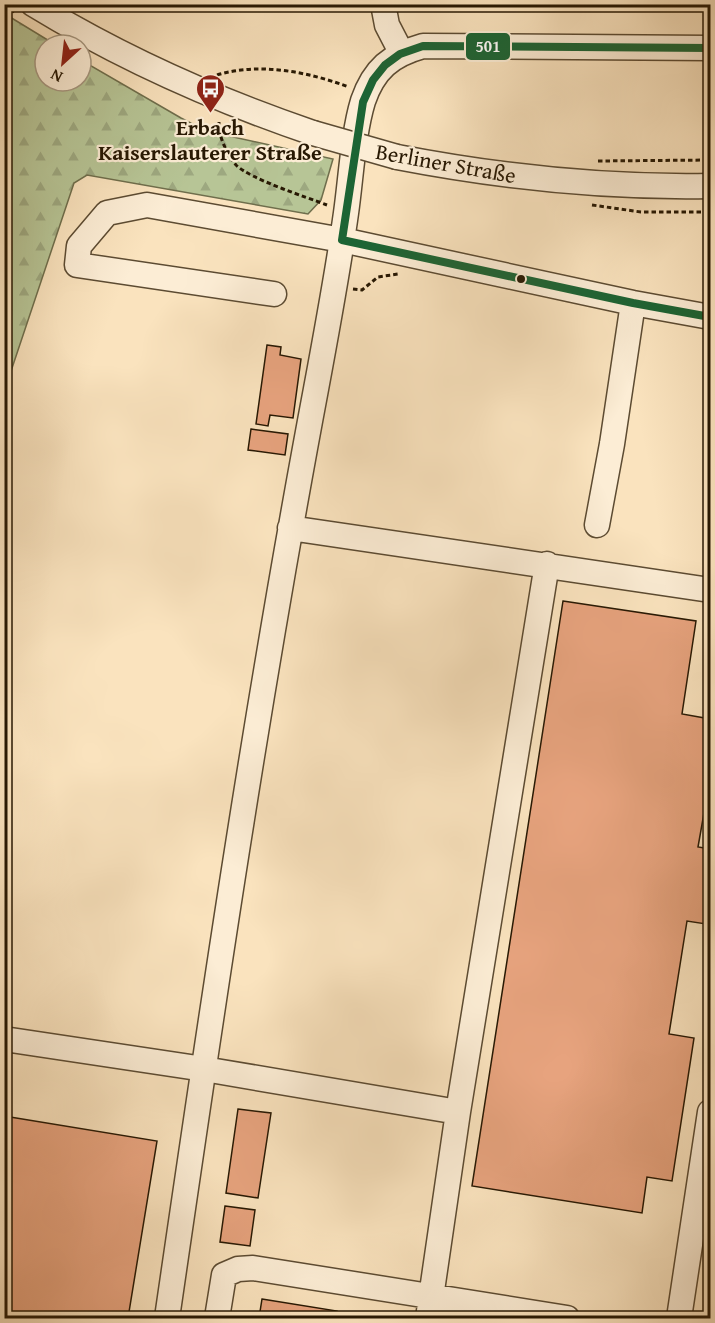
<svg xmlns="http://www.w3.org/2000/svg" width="715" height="1323" font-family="'Gentium Book Plus',serif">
	<defs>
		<pattern id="forest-firs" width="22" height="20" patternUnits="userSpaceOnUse" patternTransform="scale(1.5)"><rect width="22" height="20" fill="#b7c596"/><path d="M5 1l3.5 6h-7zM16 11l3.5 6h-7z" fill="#9da880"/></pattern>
	</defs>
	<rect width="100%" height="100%" fill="#fae3be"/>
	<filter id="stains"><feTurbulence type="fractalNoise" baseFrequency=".00333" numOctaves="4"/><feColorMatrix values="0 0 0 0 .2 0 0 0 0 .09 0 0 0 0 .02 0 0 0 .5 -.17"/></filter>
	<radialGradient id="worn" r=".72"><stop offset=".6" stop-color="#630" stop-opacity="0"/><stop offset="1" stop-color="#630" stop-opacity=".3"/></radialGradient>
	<path fill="url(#forest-firs)" stroke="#6f6e4c" stroke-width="1.5" d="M 5,14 L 56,45 L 45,45 L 45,81 L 81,81 L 81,60 L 181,118 L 206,131 L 333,159 L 321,200 L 308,214 L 87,175 L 74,183 L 5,389 Z"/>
	<path fill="#e7a37e" stroke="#271803" stroke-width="1.5" d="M 267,345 L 281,347 L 280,355 L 301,359 L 293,418 L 270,415 L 268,426 L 256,424 Z
		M 251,429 L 288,434 L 285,455 L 248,450 Z
		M 563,601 L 696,621 L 682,714 L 710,719 L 710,796 L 707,796 L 698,847 L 710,849 L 710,892 L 706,924 L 687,921 L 669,1034 L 694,1038 L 672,1181 L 647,1177 L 642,1213 L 472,1186 Z
		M 238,1109 L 271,1113 L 258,1198 L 226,1193 Z
		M 4,1116 L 157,1141 L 128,1318 L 4,1318 Z
		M 225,1206 L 255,1210 L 250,1246 L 220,1242 Z
		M 262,1299 L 337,1311 L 336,1318 L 259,1318 Z"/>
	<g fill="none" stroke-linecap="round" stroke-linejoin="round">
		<defs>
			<path id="minor" d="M 33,4 C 123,59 213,99 313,133
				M 383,4 L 387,25 L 401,52
				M 397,157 C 501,177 604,188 710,186
				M 274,294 L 77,265 L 79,246 L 107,213 L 147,205 L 342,240 L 633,303 L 710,317
				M 597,525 L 612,444 L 633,303
				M 290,528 L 710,590
				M 4,1039 L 204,1069 L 458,1112
				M 167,1318 C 212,1008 258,697 316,389 C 327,330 338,271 346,213 C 351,178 353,134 363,101 C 374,69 391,55 423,46 L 710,48
				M 217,1318 L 224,1275 L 238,1269 L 253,1268 L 567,1318
				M 428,1318 L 458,1112 L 547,564
				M 679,1318 L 710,1112"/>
		</defs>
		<use href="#minor" stroke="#5c4b32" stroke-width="27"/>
		<path stroke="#271803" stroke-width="3" stroke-dasharray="4.5 3" stroke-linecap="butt" d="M 4,6 L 16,13
			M 217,75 C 260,62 308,72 349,87
			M 219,122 C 218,136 227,154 236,165 C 250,179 306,197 327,205
			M 598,161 L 710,160
			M 592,205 L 641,212 L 710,212
			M 353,289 L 362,290 L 378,277 L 398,274"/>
		<use href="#minor" stroke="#fcedd5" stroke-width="24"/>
		<defs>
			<path id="minor-bridge" d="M 313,133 L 397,157"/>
		</defs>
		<use href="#minor-bridge" stroke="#5c4b32" stroke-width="27" stroke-linecap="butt"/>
		<use href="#minor-bridge" stroke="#fcedd5" stroke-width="24"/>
		<defs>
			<path id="bus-1" d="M 710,48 L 423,46 L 400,54 L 385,65 L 373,80 L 363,102 L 342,240 L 633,303 L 710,317"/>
		</defs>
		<use href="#bus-1" stroke="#fcedd5" stroke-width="12"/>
		<use href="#bus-1" stroke="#1c6434" stroke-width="8"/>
	</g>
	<defs>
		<symbol id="bus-pin" viewBox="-11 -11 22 30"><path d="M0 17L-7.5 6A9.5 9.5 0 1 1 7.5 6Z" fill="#8f2418" stroke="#fcedd5"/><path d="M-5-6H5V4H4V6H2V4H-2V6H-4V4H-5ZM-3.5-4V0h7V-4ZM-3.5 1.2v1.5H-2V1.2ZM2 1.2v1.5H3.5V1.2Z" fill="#fff"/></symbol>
	</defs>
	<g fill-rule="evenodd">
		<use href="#bus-pin" x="194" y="72" width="33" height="45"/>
	</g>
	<circle fill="#271803" stroke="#fcedd5" stroke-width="2" cx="521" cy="279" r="5"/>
	<g text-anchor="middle" stroke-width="4.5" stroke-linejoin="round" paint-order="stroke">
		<g font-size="22" font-weight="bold" fill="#271803" stroke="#fcedd5">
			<text x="210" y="135">Erbach<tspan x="210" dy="25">Kaiserslauterer Straße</tspan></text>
		</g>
		<g font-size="22" fill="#271803" stroke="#fcedd5">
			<text transform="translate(446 163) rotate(10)" y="8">Berliner Straße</text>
		</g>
	</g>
	<rect stroke="#fcedd5" stroke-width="2" x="465" y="32" width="46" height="29" rx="6" fill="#1c6434"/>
	<g font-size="16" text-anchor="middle" font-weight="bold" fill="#fff">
		<text x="488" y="52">501</text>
	</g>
	<rect width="715" height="1323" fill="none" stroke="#fae3be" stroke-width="24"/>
	<rect x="6" y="6" width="703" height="1311" fill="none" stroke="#271803" stroke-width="3"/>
	<rect x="12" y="12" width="691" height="1299" fill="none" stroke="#271803" stroke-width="1.5"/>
	<g transform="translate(63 63) rotate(207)"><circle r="28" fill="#fcedd5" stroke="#a79881" stroke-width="1.5"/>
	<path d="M0-4.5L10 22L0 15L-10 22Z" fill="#8f2418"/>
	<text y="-9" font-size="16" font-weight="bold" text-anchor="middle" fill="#271803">N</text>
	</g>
	<rect width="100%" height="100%" filter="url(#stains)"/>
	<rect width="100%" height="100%" fill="url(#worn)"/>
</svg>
